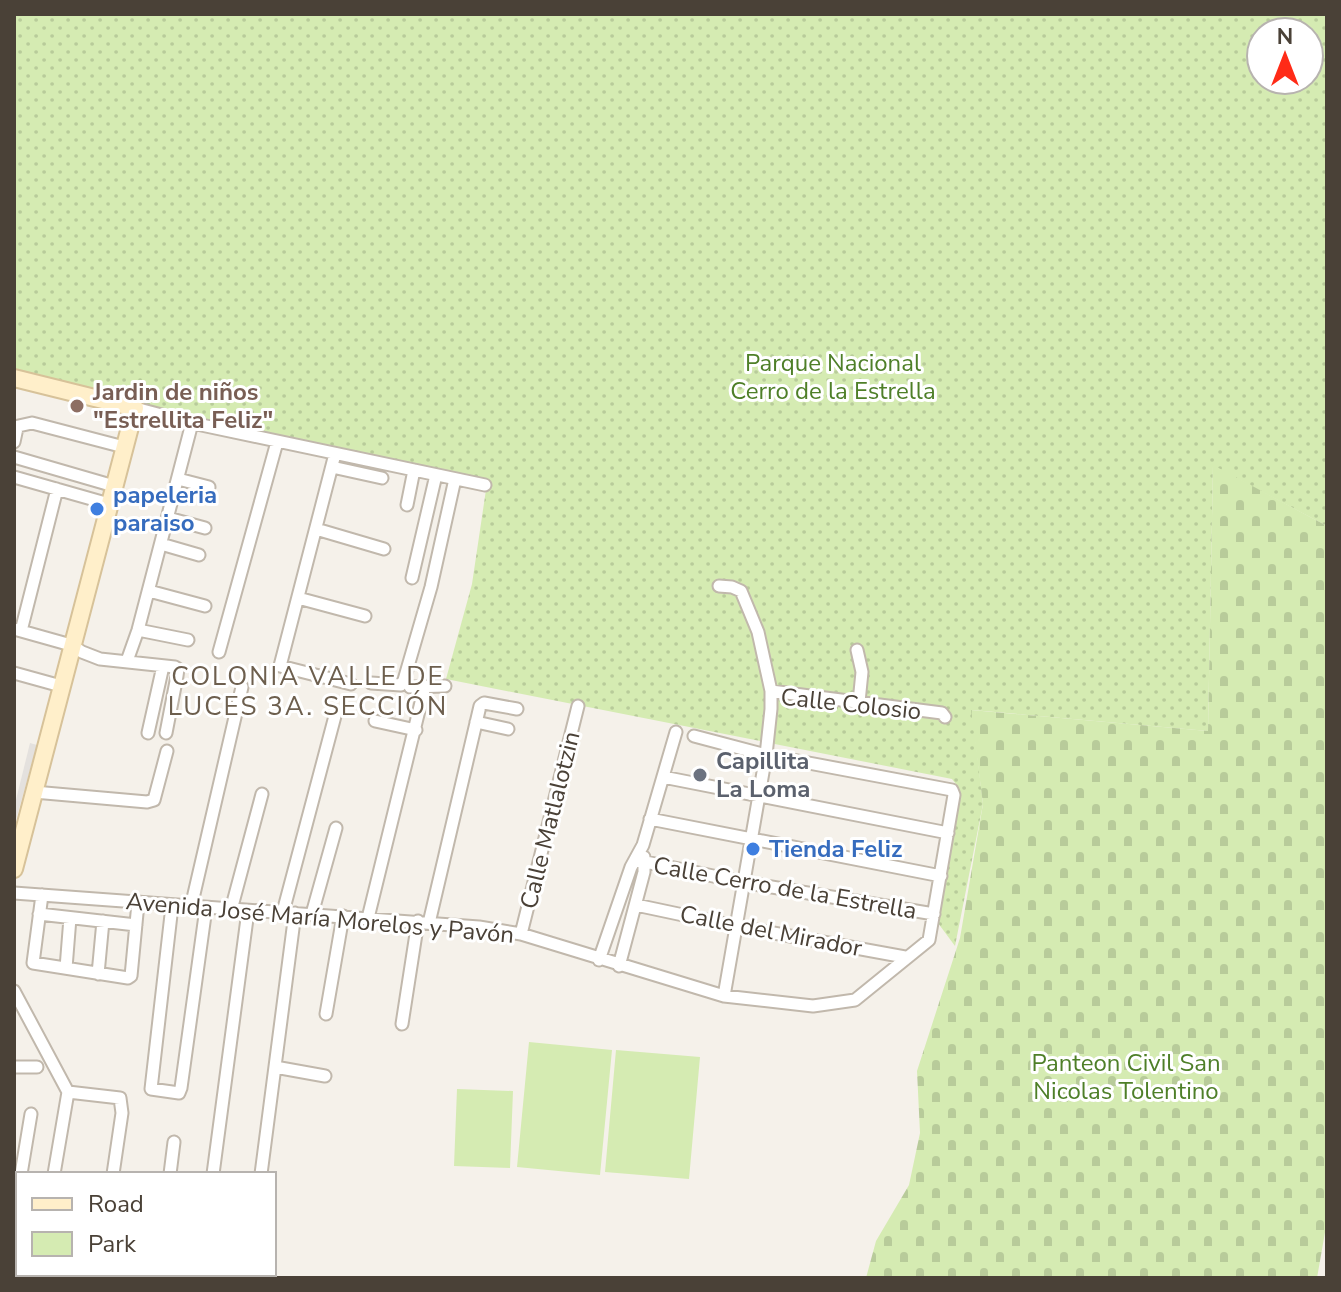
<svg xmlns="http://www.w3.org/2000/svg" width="1341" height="1292" font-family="'Nunito Sans',sans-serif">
	<defs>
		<pattern id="grass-dots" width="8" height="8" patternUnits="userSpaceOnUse" patternTransform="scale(2)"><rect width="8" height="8" fill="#d5ebb2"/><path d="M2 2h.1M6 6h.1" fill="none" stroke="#b8cb9a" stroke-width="1.8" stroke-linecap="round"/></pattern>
		<pattern id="cemetery-stones" width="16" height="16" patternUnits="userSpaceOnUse" patternTransform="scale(2)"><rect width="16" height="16" fill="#d5ebb2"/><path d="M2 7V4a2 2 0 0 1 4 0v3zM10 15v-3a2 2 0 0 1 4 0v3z" fill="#b8cb9a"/></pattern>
	</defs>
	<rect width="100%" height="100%" fill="#f5f1ea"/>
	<path fill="url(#grass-dots)" fill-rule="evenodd" d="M 14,14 L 1327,14 L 1327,526 L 1213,466 L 1208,731 L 972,710 L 983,804 L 955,946 L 935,919 L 959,798 L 959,788 L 952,779 L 446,679 L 472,584 L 487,483 L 14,376 ZM 1261,32 L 1309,32 L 1309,80 L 1261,80 Z"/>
	<path fill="url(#cemetery-stones)" d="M 1213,465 L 1327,526 L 1327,1221 L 1317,1278 L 866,1278 L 876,1241 L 909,1185 L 920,1133 L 917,1071 L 960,938 L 983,804 L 971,710 L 1208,731 Z"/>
	<path fill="#d5ebb2" d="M 529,1042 L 612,1050 L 600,1175 L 517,1167 Z
		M 616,1050 L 700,1057 L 689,1179 L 605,1172 Z
		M 457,1089 L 513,1091 L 510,1168 L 454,1166 Z"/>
	<path fill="#e4e1de" d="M 30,743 L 37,745 L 14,827 L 14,808 Z"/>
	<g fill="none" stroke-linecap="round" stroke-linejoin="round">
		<defs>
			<path id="street" d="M 135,408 L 192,423 L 485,485
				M 14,427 L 32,423 L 124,447
				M 14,442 L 17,428
				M 335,454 L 280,666 L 351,684
				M 14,457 L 114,486
				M 332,467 L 382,478
				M 14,477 L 109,504
				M 178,479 L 209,487
				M 407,505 L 414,470
				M 168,518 L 205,528
				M 316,529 L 384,549
				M 161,544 L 199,555
				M 412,578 L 436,475
				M 719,586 L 732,587 L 741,591 L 758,632 L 771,691 L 771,709 L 766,755 L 724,996
				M 149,591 L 205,606
				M 298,598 L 365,616
				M 14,629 L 71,645 L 82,652 L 100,659 L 175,667 L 178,669 L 177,676 L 166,733
				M 138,630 L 188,640
				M 21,631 L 57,489
				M 857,650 L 862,672 L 859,702
				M 219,652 L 277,442
				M 127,661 L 138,630 L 192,423
				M 14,673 L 61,686
				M 371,683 L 401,685 L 404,680 L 431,587 L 455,479
				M 410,687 L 445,686
				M 771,691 L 942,713 L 945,717
				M 375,721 L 416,730
				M 476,722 L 508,729
				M 148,733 L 163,666
				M 663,777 L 948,833
				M 34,792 L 147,802 L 154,800 L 167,751
				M 650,819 L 941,876
				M 636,860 L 742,882 L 934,914
				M 14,893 L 479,927 L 521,934 L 724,996 L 813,1006 L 855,1000 L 929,940 L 954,795 L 952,790 L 766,755 L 694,736
				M 42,895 L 33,963 L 128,978 L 131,976 L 138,903
				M 636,905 L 735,926 L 905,957
				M 172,906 L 151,1089 L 179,1093 L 181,1088 L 206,908
				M 191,907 L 242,687
				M 231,910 L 262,794
				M 283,912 L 335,716
				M 39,914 L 136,925
				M 312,914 L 336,828
				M 368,918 L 425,686
				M 429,923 L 480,706 L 484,703 L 517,709
				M 521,934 L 578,706
				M 599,960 L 631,867 L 643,845 L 676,732
				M 619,966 L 644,872 L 644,857
				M 66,968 L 70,918
				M 98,974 L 103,921
				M 14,991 L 68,1092 L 54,1174
				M 326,1014 L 343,916
				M 402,1024 L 418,921
				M 14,1067 L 37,1067
				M 275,1067 L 325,1076
				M 68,1092 L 120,1098 L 122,1113 L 113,1174
				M 21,1174 L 31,1114
				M 170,1174 L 174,1142
				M 213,1174 L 248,911
				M 261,1174 L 295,913
				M 14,1221 L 18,1195
				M 36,1278 L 36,1274
				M 97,1278 L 98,1274
				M 153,1278 L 154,1274
				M 200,1278 L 200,1274
				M 231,1278 L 232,1274"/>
			<path id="secondary" d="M 14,378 L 135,408 L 14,869"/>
		</defs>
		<use href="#street" stroke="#c1b8ac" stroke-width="15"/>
		<use href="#secondary" stroke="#d7c299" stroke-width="20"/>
		<use href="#street" stroke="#fff" stroke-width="11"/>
		<use href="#secondary" stroke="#ffefca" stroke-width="16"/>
	</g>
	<circle fill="#8d6e63" stroke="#fff" stroke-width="3" cx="77" cy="406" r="8"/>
	<g fill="#3f7fe0" stroke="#fff" stroke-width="3">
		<circle cx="97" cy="509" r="8"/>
		<circle cx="753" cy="849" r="8"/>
	</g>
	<circle fill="#6b7280" stroke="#fff" stroke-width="3" cx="700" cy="775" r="8"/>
	<g text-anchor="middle" stroke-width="6" stroke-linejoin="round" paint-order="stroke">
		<g font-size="24" fill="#4e7f28" stroke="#fff">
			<text x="833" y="371">Parque Nacional<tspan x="833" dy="28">Cerro de la Estrella</tspan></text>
			<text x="1126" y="1071">Panteon Civil San<tspan x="1126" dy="28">Nicolas Tolentino</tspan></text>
		</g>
		<g font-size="24" font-weight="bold" fill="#785e54" stroke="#fff" text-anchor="start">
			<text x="93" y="400">Jardin de niños<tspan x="93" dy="28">"Estrellita Feliz"</tspan></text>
		</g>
		<g font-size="24" font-weight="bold" fill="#366cbe" stroke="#fff" text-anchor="start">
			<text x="113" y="503">papeleria<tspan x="113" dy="28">paraiso</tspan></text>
			<text x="769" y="857">Tienda Feliz</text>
		</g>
		<g font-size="24" fill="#4a4137" stroke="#fff">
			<text transform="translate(851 704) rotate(6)" y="8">Calle Colosio</text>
			<text transform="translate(550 820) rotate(-76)" y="8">Calle Matlalotzin</text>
			<text transform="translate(785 888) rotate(10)" y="8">Calle Cerro de la Estrella</text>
			<text transform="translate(320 918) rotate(5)" y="8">Avenida José María Morelos y Pavón</text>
			<text transform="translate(771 931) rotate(11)" y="8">Calle del Mirador</text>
		</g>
		<g font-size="24" font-weight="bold" fill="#5b616d" stroke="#fff" text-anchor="start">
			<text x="716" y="769">Capillita<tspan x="716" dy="28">La Loma</tspan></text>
		</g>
		<g font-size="26" letter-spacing="2" fill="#6d5f4e" stroke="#fff">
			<text x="308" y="685">COLONIA VALLE DE<tspan x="308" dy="30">LUCES 3A. SECCIÓN</tspan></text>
		</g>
	</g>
	<rect width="1341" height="1292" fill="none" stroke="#4a4137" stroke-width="32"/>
	<rect x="16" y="1172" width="260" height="104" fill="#ffffff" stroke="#b7b3af" stroke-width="2"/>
	<rect x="32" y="1198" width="40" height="12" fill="#ffefca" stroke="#b7b3af" stroke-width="2"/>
	<text x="88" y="1212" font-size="24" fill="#4a4137">Road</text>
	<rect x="32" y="1232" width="40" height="24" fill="#d5ebb2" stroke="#b7b3af" stroke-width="2"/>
	<text x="88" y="1252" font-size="24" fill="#4a4137">Park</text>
	<g transform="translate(1285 56)"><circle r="38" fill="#ffffff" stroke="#b7b3af" stroke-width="2"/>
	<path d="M0-6L14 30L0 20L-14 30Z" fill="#ff2b17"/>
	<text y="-12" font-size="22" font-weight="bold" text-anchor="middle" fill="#4a4137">N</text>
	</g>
</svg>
